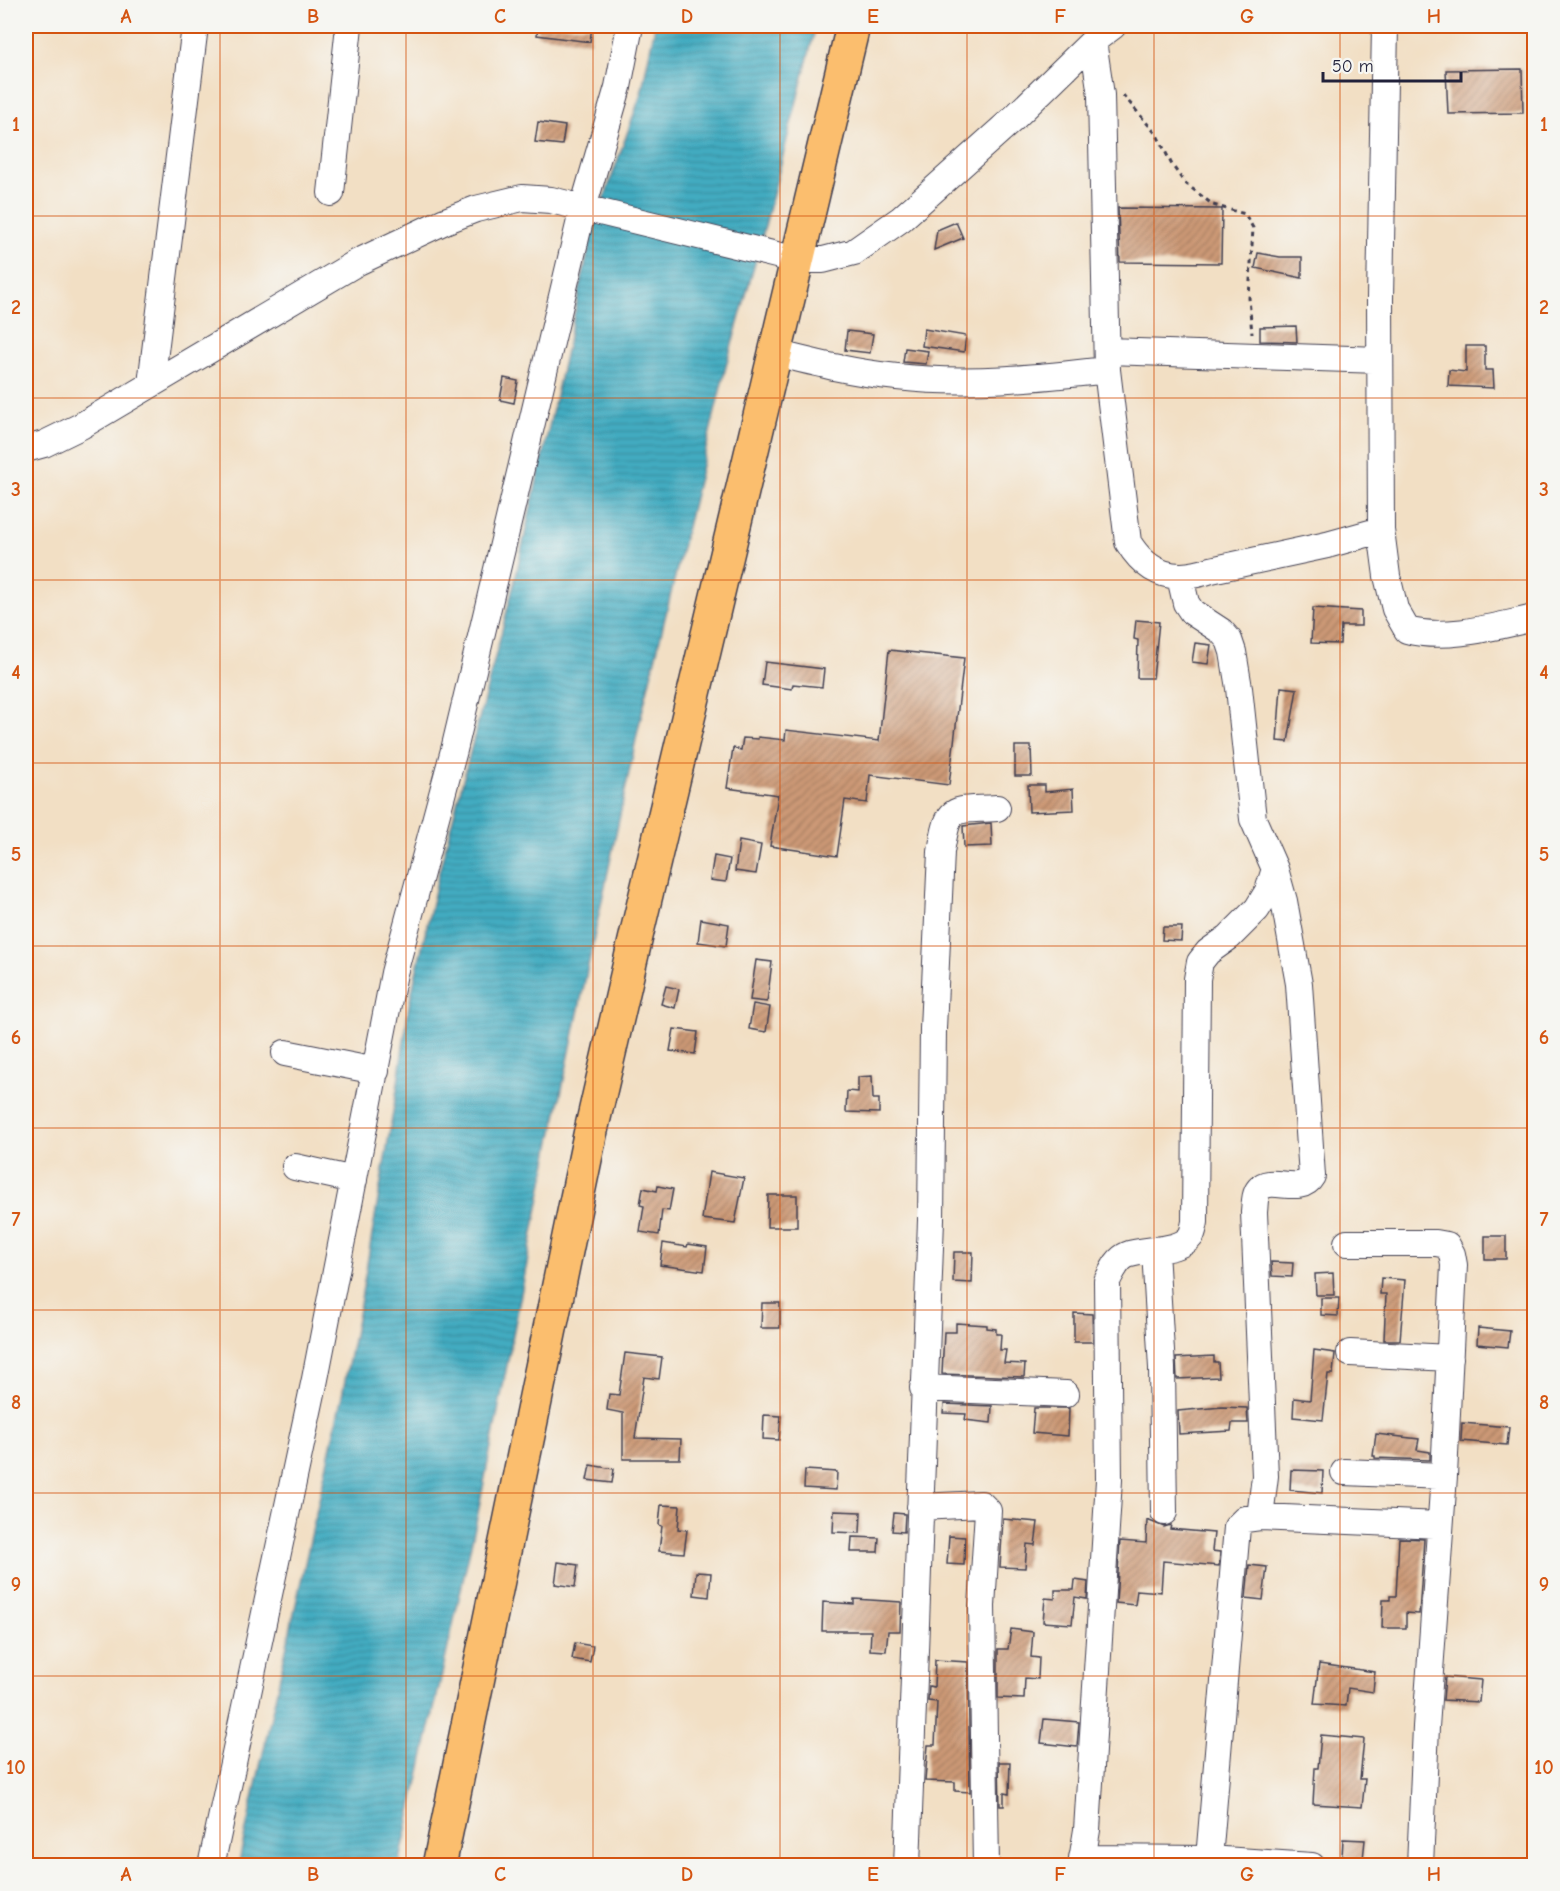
<svg xmlns="http://www.w3.org/2000/svg" width="1560" height="1891" font-family="'Comic Neue',sans-serif">
	<defs>
		<pattern id="water-rules" width="6" height="5" patternUnits="userSpaceOnUse" patternTransform="scale(1.5)"><rect width="6" height="5" fill="#42acc1"/><path d="M0 2.5h6" fill="none" stroke="#378c9e"/></pattern>
		<pattern id="building-hatch" width="6" height="6" patternUnits="userSpaceOnUse" patternTransform="scale(1.5)"><rect width="6" height="6" fill="#cc9976"/><path d="M-1 1l2-2M0 6l6-6M5 7l2-2" fill="none" stroke="#a57c62"/></pattern>
	</defs>
	<rect width="100%" height="100%" fill="#f6f6f2"/>
	<filter id="ink" filterUnits="userSpaceOnUse"><feTurbulence type="fractalNoise" baseFrequency=".0167" numOctaves="2"/><feDisplacementMap in="SourceGraphic" scale="12" xChannelSelector="R" yChannelSelector="G"/><feConvolveMatrix kernelMatrix="1 2 1 2 8 2 1 2 1" color-interpolation-filters="sRGB"/></filter>
	<filter id="wash" filterUnits="userSpaceOnUse"><feTurbulence type="fractalNoise" baseFrequency=".008" numOctaves="4" result="noise"/><feDisplacementMap in="SourceGraphic" scale="24" xChannelSelector="R" yChannelSelector="G"/><feGaussianBlur stdDeviation="1.35" result="paint"/><feColorMatrix in="noise" values="0 0 0 0 0 0 0 0 0 0 0 0 0 0 0 0 0 1.4 0 .05"/><feComposite in="paint" operator="in"/></filter>
	<g filter="url(#wash)">
		<rect width="100%" height="100%" fill="#f2dfc4"/>
		<path fill="url(#water-rules)" stroke="#32677e" stroke-width="1.5" d="M 655,26 L 816,26 L 759,249 L 727,362 L 639,725 L 551,1141 L 477,1518 L 399,1865 L 238,1866 L 342,1396 L 361,1299 L 398,1083 L 409,1005 L 439,872 L 513,588 L 593,230 L 641,94 Z"/>
		<g id="blocks">
			<path fill="url(#building-hatch)" d="M 538,26 L 592,26 L 590,42 L 537,35 Z
				M 1522,69 L 1523,113 L 1448,114 L 1446,70 Z
				M 538,122 L 565,126 L 562,145 L 535,142 Z
				M 1118,208 L 1222,209 L 1221,263 L 1120,262 Z
				M 956,222 L 963,238 L 934,250 L 937,230 Z
				M 1258,253 L 1280,257 L 1302,257 L 1302,278 L 1255,268 Z
				M 1296,326 L 1297,342 L 1260,341 L 1260,327 Z
				M 924,329 L 966,336 L 964,352 L 922,346 Z
				M 847,331 L 873,334 L 870,353 L 845,350 Z
				M 1466,346 L 1485,346 L 1485,370 L 1493,370 L 1494,388 L 1448,386 L 1449,370 L 1466,372 Z
				M 905,348 L 928,351 L 926,364 L 903,362 Z
				M 504,378 L 518,381 L 514,403 L 500,400 Z
				M 1313,608 L 1361,611 L 1361,626 L 1341,626 L 1340,644 L 1311,643 Z
				M 1136,620 L 1159,622 L 1153,678 L 1137,678 L 1138,640 L 1134,639 Z
				M 1195,643 L 1211,645 L 1208,664 L 1192,662 Z
				M 889,650 L 964,658 L 949,785 L 870,775 L 867,803 L 845,800 L 837,856 L 770,846 L 778,795 L 727,788 L 733,748 L 741,750 L 743,738 L 758,739 L 758,737 L 785,740 L 786,730 L 879,741 Z
				M 765,662 L 824,669 L 822,687 L 793,684 L 792,689 L 762,685 Z
				M 1281,687 L 1297,689 L 1288,742 L 1277,741 Z
				M 1015,746 L 1031,746 L 1032,776 L 1015,776 Z
				M 1028,785 L 1045,785 L 1045,792 L 1073,789 L 1074,810 L 1029,812 Z
				M 991,823 L 992,846 L 964,847 L 963,826 Z
				M 739,841 L 761,845 L 756,874 L 735,871 Z
				M 714,856 L 730,859 L 726,882 L 710,880 Z
				M 701,919 L 729,924 L 726,946 L 698,942 Z
				M 1163,927 L 1182,927 L 1181,941 L 1162,940 Z
				M 756,960 L 772,962 L 767,1002 L 750,1000 Z
				M 666,986 L 679,989 L 675,1008 L 661,1004 Z
				M 753,1004 L 770,1007 L 766,1032 L 749,1029 Z
				M 674,1029 L 698,1032 L 695,1054 L 670,1051 Z
				M 872,1076 L 873,1099 L 879,1099 L 879,1113 L 846,1112 L 847,1091 L 858,1092 L 858,1077 Z
				M 709,1172 L 744,1178 L 735,1223 L 702,1219 Z
				M 658,1186 L 673,1189 L 669,1211 L 662,1210 L 659,1235 L 640,1232 L 644,1206 L 640,1205 L 643,1188 L 657,1191 Z
				M 768,1195 L 797,1195 L 797,1227 L 767,1227 Z
				M 1485,1236 L 1506,1236 L 1506,1259 L 1485,1259 Z
				M 663,1243 L 687,1247 L 688,1244 L 707,1247 L 704,1271 L 660,1265 Z
				M 954,1252 L 973,1252 L 972,1283 L 953,1282 Z
				M 1271,1262 L 1293,1263 L 1292,1277 L 1272,1276 Z
				M 1333,1273 L 1334,1295 L 1316,1295 L 1315,1274 Z
				M 1381,1278 L 1405,1280 L 1400,1340 L 1384,1340 L 1386,1294 L 1380,1294 Z
				M 1321,1298 L 1339,1298 L 1338,1316 L 1321,1315 Z
				M 762,1303 L 780,1303 L 780,1328 L 761,1328 Z
				M 1074,1313 L 1092,1314 L 1093,1342 L 1074,1342 Z
				M 956,1323 L 987,1325 L 987,1328 L 996,1329 L 996,1334 L 1001,1334 L 1000,1350 L 1006,1350 L 1004,1363 L 1025,1364 L 1024,1377 L 942,1374 L 944,1332 L 956,1332 Z
				M 1478,1328 L 1510,1331 L 1508,1347 L 1477,1344 Z
				M 1314,1350 L 1335,1353 L 1333,1374 L 1328,1374 L 1323,1420 L 1293,1417 L 1294,1398 L 1310,1400 Z
				M 625,1353 L 662,1357 L 659,1379 L 644,1377 L 635,1438 L 681,1439 L 680,1459 L 623,1459 L 623,1413 L 607,1410 L 609,1394 L 619,1395 Z
				M 1214,1356 L 1214,1362 L 1218,1362 L 1219,1377 L 1177,1379 L 1176,1358 Z
				M 944,1404 L 992,1406 L 991,1423 L 965,1420 L 966,1414 L 943,1413 Z
				M 1222,1407 L 1247,1408 L 1248,1423 L 1232,1423 L 1231,1431 L 1179,1434 L 1178,1411 Z
				M 1034,1408 L 1069,1408 L 1068,1436 L 1032,1433 Z
				M 764,1415 L 781,1416 L 779,1440 L 763,1439 Z
				M 1462,1423 L 1509,1427 L 1507,1445 L 1461,1441 Z
				M 1376,1434 L 1419,1439 L 1417,1450 L 1430,1452 L 1430,1460 L 1375,1458 L 1375,1456 L 1373,1456 Z
				M 590,1465 L 614,1469 L 612,1483 L 587,1480 Z
				M 805,1470 L 837,1472 L 836,1490 L 804,1488 Z
				M 1291,1470 L 1323,1471 L 1322,1493 L 1290,1490 Z
				M 661,1505 L 680,1506 L 678,1529 L 687,1530 L 684,1553 L 659,1551 L 662,1526 L 659,1525 Z
				M 834,1511 L 861,1512 L 860,1533 L 833,1532 Z
				M 894,1513 L 905,1514 L 904,1532 L 892,1531 Z
				M 1003,1519 L 1038,1522 L 1035,1545 L 1027,1544 L 1025,1568 L 1000,1567 Z
				M 1147,1520 L 1164,1527 L 1171,1525 L 1170,1529 L 1214,1533 L 1212,1551 L 1220,1552 L 1219,1566 L 1163,1561 L 1161,1592 L 1137,1590 L 1135,1605 L 1116,1603 L 1120,1541 L 1146,1543 Z
				M 949,1536 L 965,1537 L 964,1565 L 947,1564 Z
				M 852,1537 L 879,1538 L 878,1552 L 851,1552 Z
				M 1399,1538 L 1424,1539 L 1419,1614 L 1406,1613 L 1406,1628 L 1382,1628 L 1383,1600 L 1390,1600 L 1390,1596 L 1396,1596 Z
				M 558,1562 L 578,1565 L 575,1587 L 555,1584 Z
				M 1249,1565 L 1267,1567 L 1263,1600 L 1246,1598 Z
				M 696,1572 L 711,1573 L 709,1597 L 694,1595 Z
				M 1075,1580 L 1088,1582 L 1087,1599 L 1075,1597 L 1072,1624 L 1043,1622 L 1045,1598 L 1055,1599 L 1055,1590 L 1074,1590 Z
				M 854,1599 L 901,1602 L 900,1631 L 888,1631 L 886,1651 L 870,1650 L 871,1631 L 822,1631 L 823,1602 L 854,1604 Z
				M 1011,1629 L 1033,1632 L 1031,1657 L 1039,1658 L 1038,1679 L 1025,1678 L 1024,1699 L 998,1698 L 998,1649 L 1008,1649 Z
				M 575,1643 L 593,1646 L 590,1662 L 572,1659 Z
				M 935,1660 L 968,1662 L 970,1792 L 955,1791 L 955,1782 L 925,1781 L 928,1745 L 935,1745 L 937,1702 L 928,1701 L 929,1686 L 934,1687 Z
				M 1319,1664 L 1375,1672 L 1373,1692 L 1348,1688 L 1346,1706 L 1314,1704 Z
				M 1445,1677 L 1481,1680 L 1479,1702 L 1443,1700 Z
				M 1044,1719 L 1079,1722 L 1077,1747 L 1041,1743 Z
				M 1321,1735 L 1364,1739 L 1360,1779 L 1365,1779 L 1362,1807 L 1313,1804 L 1315,1768 L 1318,1768 Z
				M 999,1762 L 1010,1762 L 1009,1794 L 1004,1793 L 1004,1806 L 1000,1806 Z
				M 1343,1839 L 1365,1840 L 1363,1859 L 1342,1857 Z"/>
		</g>
	</g>
	<g filter="url(#ink)">
		<use href="#blocks" fill-opacity="0" stroke="#413e50" stroke-width="1.5"/>
		<g fill="none" stroke-linecap="round" stroke-linejoin="round">
			<defs>
				<path id="minor" d="M 1385,26 L 1380,299 L 1381,530 L 1387,576 L 1395,609 L 1407,630 C 1445,641 1497,626 1534,618
					M 1093,41 L 1101,95 L 1107,370 L 1128,542 C 1148,575 1175,583 1211,570 L 1327,545 L 1381,530
					M 331,193 L 349,26
					M 1108,351 L 1380,360
					M 775,353 C 815,363 855,373 897,377 C 966,385 1038,378 1107,370
					M 151,384 L 195,26
					M 26,449 L 44,444 L 81,426 L 358,262 L 445,221 L 476,209 L 522,198 L 551,200 L 797,260 L 823,260 L 854,252 L 901,219 L 1014,118 L 1093,41 L 1113,26
					M 285,1053 L 376,1071
					M 295,1167 L 354,1180
					M 1347,1243 L 1436,1243 L 1447,1245 L 1452,1254 L 1454,1265 L 1444,1476 L 1426,1727 L 1420,1866
					M 1155,1251 L 1162,1368 L 1164,1512
					M 1350,1353 L 1450,1358
					M 923,1388 L 1066,1394
					M 1344,1472 L 1444,1476
					M 920,1507 L 981,1504 L 988,1511 L 982,1606 L 986,1866
					M 1260,1517 L 1265,1476 L 1254,1212 C 1255,1205 1254,1195 1259,1189 C 1270,1175 1301,1196 1312,1176 L 1299,984 L 1284,901 L 1275,869
					M 1082,1858 L 1209,1859 L 1237,1527 L 1245,1519 L 1260,1517 L 1439,1525
					M 1209,1859 L 1312,1866
					M 211,1866 L 315,1379 L 394,973 L 454,750 L 583,208 L 618,87 L 630,26
					M 907,1866 L 931,1220 L 933,1029 L 941,852 C 949,803 951,811 997,808
					M 1081,1866 L 1087,1830 L 1109,1480 L 1107,1281 C 1112,1272 1117,1259 1127,1255 C 1144,1248 1179,1253 1191,1236 C 1193,1233 1194,1226 1195,1222 L 1197,979 L 1200,962 L 1208,952 L 1229,937 L 1257,909 L 1268,891 L 1275,869 L 1253,819 L 1239,688 L 1233,652 L 1229,640 L 1221,631 L 1192,612 L 1186,603 L 1180,577"/>
				<path id="major" d="M 439,1866 L 590,1135 L 638,928 L 853,26"/>
			</defs>
			<use href="#minor" stroke="#413e50" stroke-width="28"/>
			<use href="#major" stroke="#413e50" stroke-width="36"/>
			<path stroke="#413e50" stroke-width="3" stroke-dasharray="4.5 4.5" stroke-linecap="butt" d="M 1123,95 L 1157,135 L 1172,165 L 1184,182 L 1213,205 L 1245,214 L 1253,228 L 1249,298 L 1252,334"/>
			<use href="#minor" stroke="#fff" stroke-width="26"/>
			<use href="#major" stroke="#fbbe6e" stroke-width="33"/>
		</g>
	</g>
	<path fill="none" stroke="#d45411" stroke-width="1.5" stroke-opacity="0.55" d="M 220,26 L 220,1866M 406,26 L 406,1866M 593,26 L 593,1866M 780,26 L 780,1866M 967,26 L 967,1866M 1154,26 L 1154,1866M 1340,26 L 1340,1866M 26,216 L 1534,216M 26,398 L 1534,398M 26,580 L 1534,580M 26,763 L 1534,763M 26,946 L 1534,946M 26,1128 L 1534,1128M 26,1310 L 1534,1310M 26,1493 L 1534,1493M 26,1676 L 1534,1676"/>
	<rect width="1560" height="1891" fill="none" stroke="#f6f6f2" stroke-width="66"/>
	<path d="M1323 72v9h138v-9" fill="none" stroke="#22223b" stroke-width="3"/>
	<text x="1332" y="72" font-size="18" fill="#22223b" stroke="#f6f6f2" stroke-width="4.5" paint-order="stroke">50 m</text>
	<rect x="33" y="33" width="1494" height="1825" fill="none" stroke="#d45411" stroke-width="2"/>
	<g font-size="20" text-anchor="middle" font-weight="bold" fill="#d45411">
		<text x="126" y="23">A</text>
		<text x="313" y="23">B</text>
		<text x="500" y="23">C</text>
		<text x="687" y="23">D</text>
		<text x="873" y="23">E</text>
		<text x="1060" y="23">F</text>
		<text x="1247" y="23">G</text>
		<text x="1434" y="23">H</text>
		<text x="16" y="131">1</text>
		<text x="1544" y="131">1</text>
		<text x="16" y="314">2</text>
		<text x="1544" y="314">2</text>
		<text x="16" y="496">3</text>
		<text x="1544" y="496">3</text>
		<text x="16" y="679">4</text>
		<text x="1544" y="679">4</text>
		<text x="16" y="861">5</text>
		<text x="1544" y="861">5</text>
		<text x="16" y="1044">6</text>
		<text x="1544" y="1044">6</text>
		<text x="16" y="1226">7</text>
		<text x="1544" y="1226">7</text>
		<text x="16" y="1409">8</text>
		<text x="1544" y="1409">8</text>
		<text x="16" y="1591">9</text>
		<text x="1544" y="1591">9</text>
		<text x="16" y="1774">10</text>
		<text x="1544" y="1774">10</text>
		<text x="126" y="1881">A</text>
		<text x="313" y="1881">B</text>
		<text x="500" y="1881">C</text>
		<text x="687" y="1881">D</text>
		<text x="873" y="1881">E</text>
		<text x="1060" y="1881">F</text>
		<text x="1247" y="1881">G</text>
		<text x="1434" y="1881">H</text>
	</g>
</svg>
